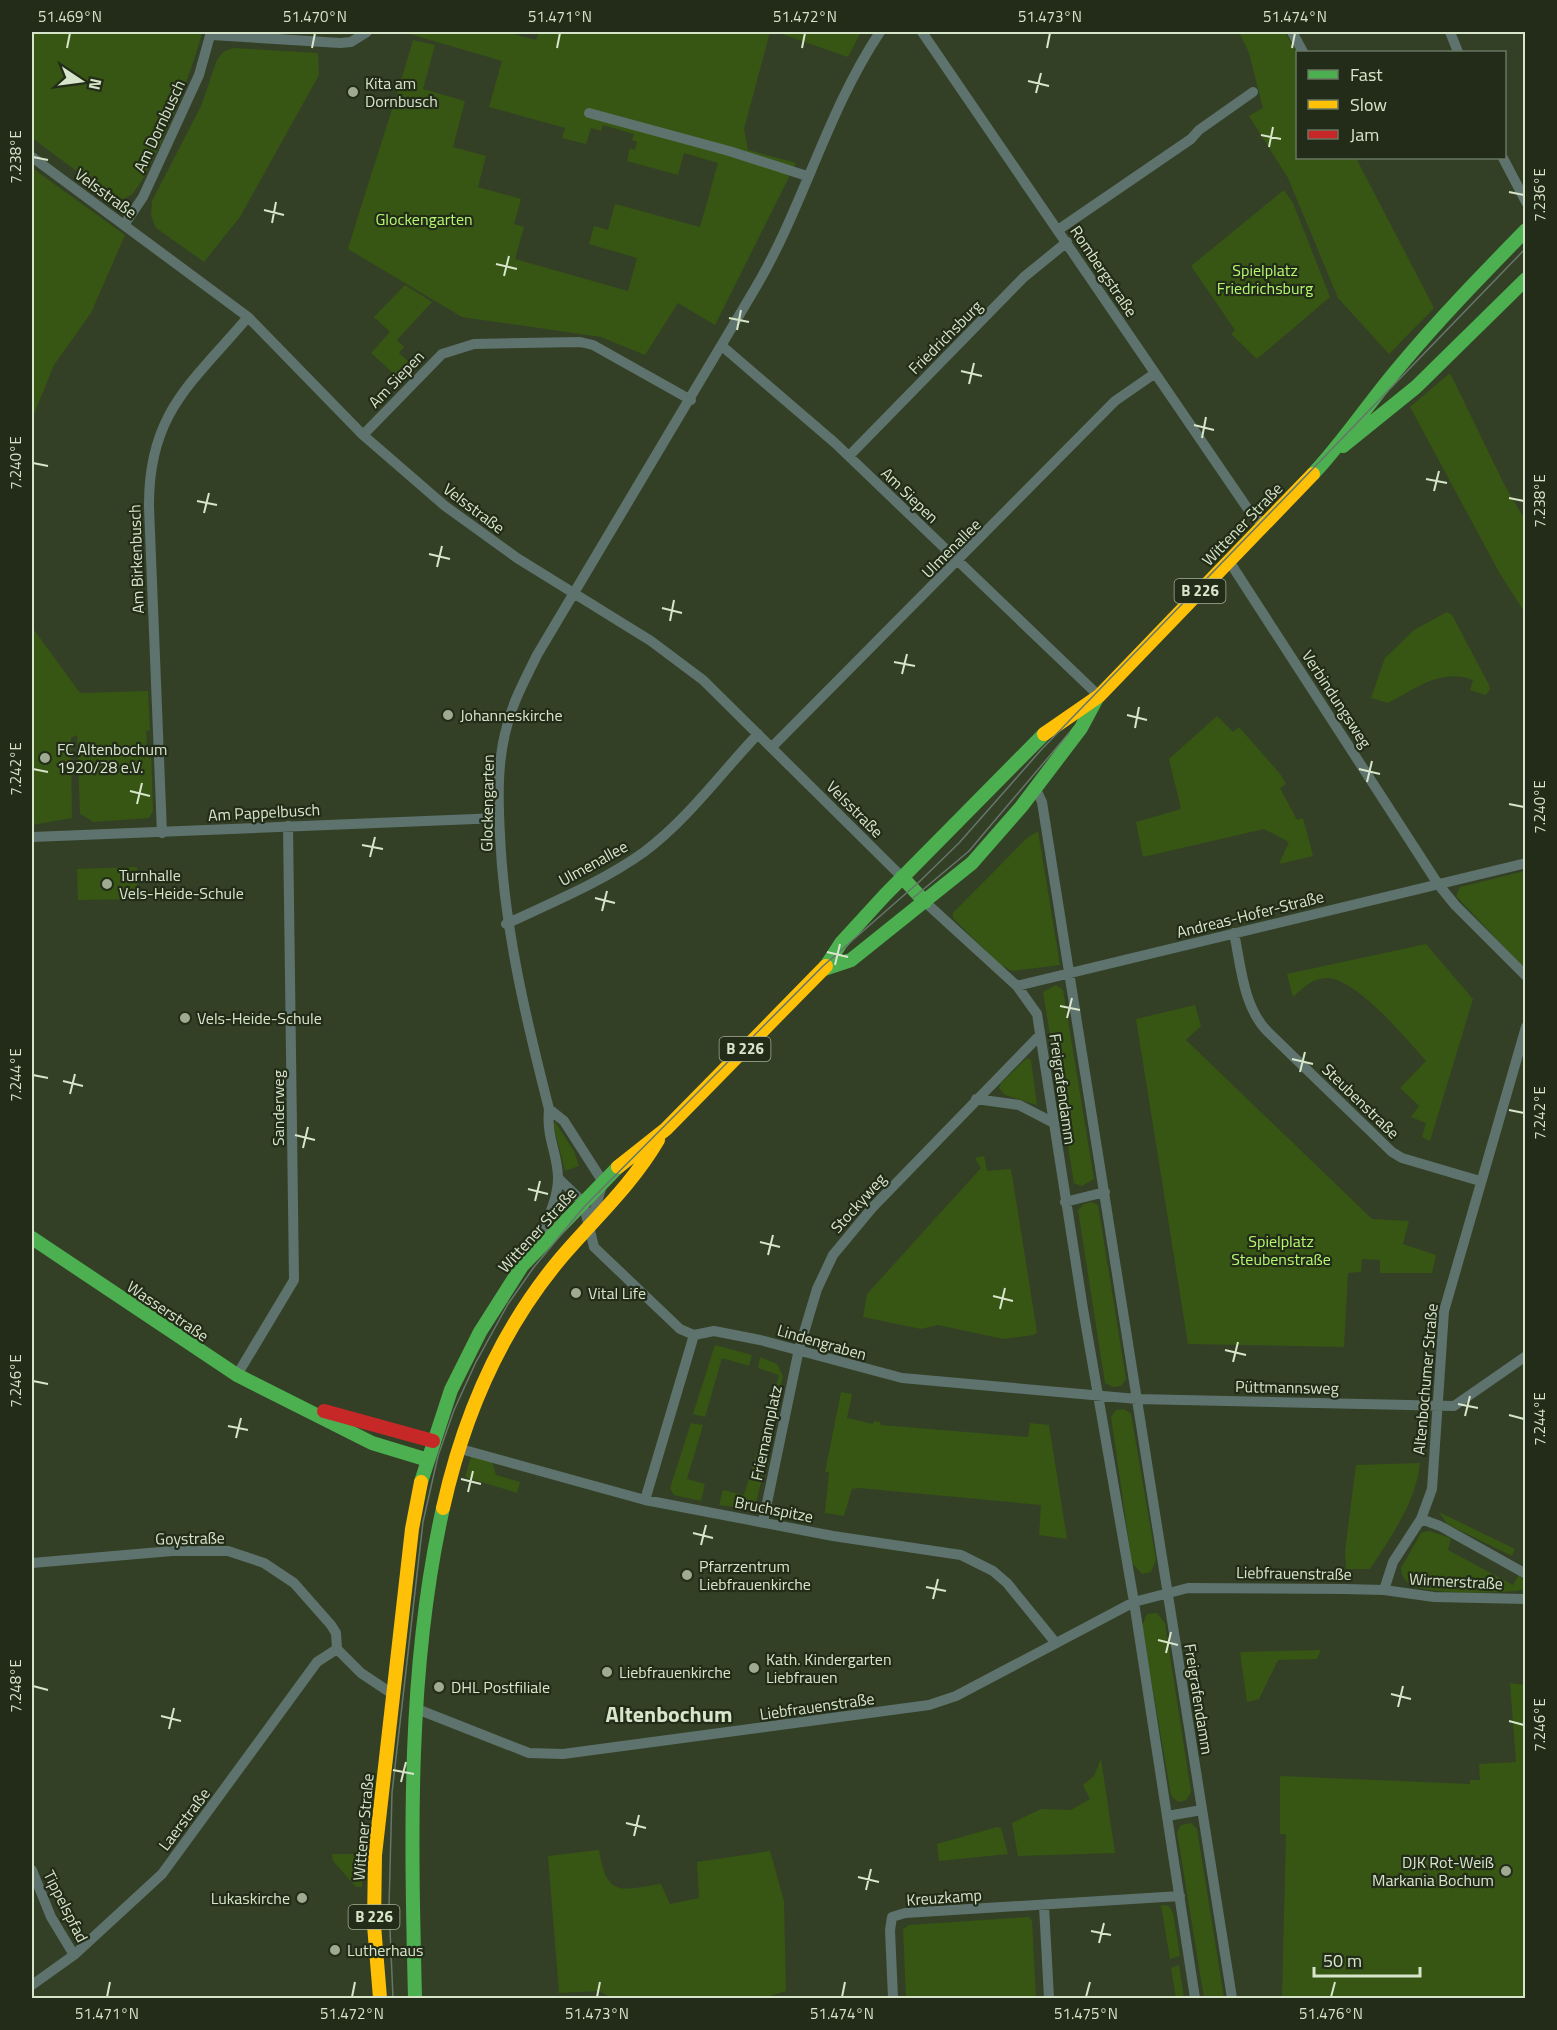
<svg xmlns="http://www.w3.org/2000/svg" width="1557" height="2030" font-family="'Titillium Web',sans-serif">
	<rect width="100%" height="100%" fill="#334026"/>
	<path fill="#375513" d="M 32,32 L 202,32 C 196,62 153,172 133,193 C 128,198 123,199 116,200 L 32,138 Z
		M 403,32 L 506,32 L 536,40 L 539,32 L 770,32 L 744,129 L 748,150 L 796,163 L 715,325 L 678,303 L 645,355 L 601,337 L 462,317 L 348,249 C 369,179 393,110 413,40 L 435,45 L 423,89 L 465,101 L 453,147 L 486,156 L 478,187 L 521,199 L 514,224 L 524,227 L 515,259 L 628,291 L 637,258 L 589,244 L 594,226 L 608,230 L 615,204 L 700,227 L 718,163 L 684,153 L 678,175 L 627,161 L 630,148 L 635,150 L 637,142 L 632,140 L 634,134 L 603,125 L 601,131 L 591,128 L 586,144 L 562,138 L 565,128 L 489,107 L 502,61 Z
		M 776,32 L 861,32 L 848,57 Z
		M 1239,32 L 1285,32 L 1297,53 L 1298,158 L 1356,158 L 1434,308 L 1389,354 L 1338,298 L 1288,178 L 1249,116 L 1263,108 L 1249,53 Z
		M 233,48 L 318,53 L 319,75 L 240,217 L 204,262 L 156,228 L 151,216 L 152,201 L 201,106 L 217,60 L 223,52 Z
		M 32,168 L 125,235 L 91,313 L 54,365 L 32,419 Z
		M 1284,190 L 1293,203 L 1330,297 L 1257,359 L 1231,334 L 1235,330 L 1191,266 Z
		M 405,285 L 432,302 L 397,340 L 404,347 L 399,353 L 416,368 L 403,382 L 371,353 L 390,332 L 374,317 Z
		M 1450,373 L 1505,486 L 1525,520 L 1525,613 L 1499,572 L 1410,407 Z
		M 1447,612 L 1452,615 L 1488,683 L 1490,689 L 1486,695 L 1470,690 L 1473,680 C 1441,668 1417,688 1388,703 L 1371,698 L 1385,658 L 1414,630 Z
		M 32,627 L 80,693 L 148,691 L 150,731 L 146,730 L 147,746 L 151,749 L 153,811 L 149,818 L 94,822 L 80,814 L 77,735 L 71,738 L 72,818 L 32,825 Z
		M 1217,716 L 1233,732 L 1239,727 L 1281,775 L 1286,784 L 1280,788 L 1297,820 L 1303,818 L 1313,856 L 1279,864 L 1289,842 L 1264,829 L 1143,857 L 1136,822 L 1181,809 L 1169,759 Z
		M 1038,831 L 1060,965 L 1012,971 L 999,964 L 953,918 L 953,913 L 1026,839 Z
		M 137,867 L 138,899 L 78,900 L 77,869 Z
		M 1525,871 L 1526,966 L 1525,969 L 1456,896 L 1460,887 Z
		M 1426,944 L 1473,999 L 1430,1141 L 1422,1137 L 1426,1123 L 1411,1117 L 1419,1106 L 1400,1088 L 1426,1061 C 1406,1038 1359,982 1329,978 C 1313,977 1303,988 1293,997 L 1287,974 Z
		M 1056,985 L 1063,990 L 1094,1179 L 1082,1186 L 1074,1183 L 1043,992 Z
		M 1195,1005 L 1201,1026 L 1186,1040 L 1372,1219 L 1409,1221 L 1403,1244 L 1436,1255 L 1432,1273 L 1380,1273 L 1380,1260 L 1362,1259 L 1361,1272 L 1348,1273 L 1344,1347 L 1188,1344 L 1136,1019 Z
		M 1027,1058 L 1031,1060 L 1037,1105 L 1005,1095 L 999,1088 L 1001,1083 Z
		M 555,1122 L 574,1151 L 579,1166 L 565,1171 L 553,1123 Z
		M 984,1156 L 987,1171 L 1011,1169 L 1037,1332 L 1034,1335 L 1003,1339 L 938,1325 L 921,1329 L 863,1317 L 867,1294 L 981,1168 L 975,1158 Z
		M 1091,1202 L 1098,1205 L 1126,1379 L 1121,1386 L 1113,1387 L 1105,1383 L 1078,1210 L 1084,1204 Z
		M 715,1345 L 752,1355 L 749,1366 L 722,1358 L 705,1417 L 693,1414 Z
		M 760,1357 L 777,1364 L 783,1376 L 771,1432 L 768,1434 L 763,1431 L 779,1375 L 758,1368 Z
		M 841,1392 L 852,1394 L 847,1418 L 873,1424 L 874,1421 L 880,1422 L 881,1425 L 1028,1437 L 1030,1423 L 1049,1425 L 1067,1539 L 1039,1535 L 1041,1505 L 859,1488 L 852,1489 L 844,1516 L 825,1513 L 829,1472 L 825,1472 Z
		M 1124,1409 L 1131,1414 L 1156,1560 L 1151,1572 L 1142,1574 L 1132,1563 L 1111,1417 L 1116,1410 Z
		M 691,1423 L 703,1425 L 687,1479 L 705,1484 L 701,1501 L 674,1495 L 670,1488 Z
		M 760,1442 L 770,1444 L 756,1503 L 749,1509 L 719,1505 L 723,1490 L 744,1495 Z
		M 471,1456 L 492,1462 L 496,1475 L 520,1482 L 517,1493 L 465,1477 Z
		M 1420,1463 C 1416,1502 1391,1537 1370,1569 L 1346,1569 L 1345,1551 L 1356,1465 Z
		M 1439,1512 L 1515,1549 L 1512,1556 L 1447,1524 Z
		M 1429,1531 L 1451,1538 L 1448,1550 L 1513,1585 L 1519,1574 L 1525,1584 L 1522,1590 C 1501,1594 1426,1595 1410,1584 C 1403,1579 1402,1575 1401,1568 L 1421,1533 Z
		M 1157,1613 L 1165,1623 L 1191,1792 L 1186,1800 L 1178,1802 L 1171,1795 L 1142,1626 L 1147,1614 Z
		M 1321,1650 L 1317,1659 L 1278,1660 L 1259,1699 L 1247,1702 L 1240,1652 Z
		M 1510,1683 L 1526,1685 L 1525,1998 L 1282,1998 L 1286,1834 L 1280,1834 L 1280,1776 L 1470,1784 L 1470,1780 L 1480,1780 L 1479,1764 L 1516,1762 Z
		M 1101,1759 L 1115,1853 L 1018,1856 L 1012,1823 L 1041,1809 L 1071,1810 L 1090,1799 L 1083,1785 L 1094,1776 Z
		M 1191,1823 L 1197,1829 L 1224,1998 L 1204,1998 L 1177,1832 L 1181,1825 Z
		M 997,1827 L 1001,1828 L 1008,1854 L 939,1861 L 937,1844 Z
		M 364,1845 L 362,1887 L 356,1887 L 333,1861 L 332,1854 L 355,1854 L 357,1846 Z
		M 599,1850 C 607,1898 619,1890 661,1884 L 670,1904 L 699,1898 L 697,1862 L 770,1851 L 784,1901 L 786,1991 L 764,1998 L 612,1998 L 599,1991 L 559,1993 L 548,1856 Z
		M 1161,1905 L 1169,1906 L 1173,1913 L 1180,1956 L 1170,1959 Z
		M 1029,1917 L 1032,1921 L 1036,1998 L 906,1998 L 903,1929 L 909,1925 Z
		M 1179,1965 L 1184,1998 L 1176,1998 L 1171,1968 Z"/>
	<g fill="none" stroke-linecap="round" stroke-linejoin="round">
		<path stroke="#5e736d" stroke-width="10" d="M 922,32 L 1250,512 L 1264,525
			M 1292,32 L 1303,52
			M 1450,32 L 1458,52
			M 212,35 L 340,43 L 351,42 L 367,32
			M 589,113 L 729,151 L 807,176
			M 32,157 L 248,317 L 363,435 L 445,506 L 517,558 L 651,641 L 703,680 L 902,877
			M 1503,158 L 1526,202
			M 124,225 L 143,197 L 199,75 L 211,32
			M 1058,230 L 1191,139 L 1199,130 L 1253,92
			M 722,346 L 835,443 L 1099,696
			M 363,435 L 442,354 L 474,344 L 580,342 L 593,345 L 691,400
			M 849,456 L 1024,277 L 1067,242
			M 1229,561 L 1438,884 L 1455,905 L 1526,976
			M 772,747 L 1115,401 L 1154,374
			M 1035,787 L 1042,802 L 1232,1998
			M 162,833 L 149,507 C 148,413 192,383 248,317
			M 32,837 L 499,818
			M 925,902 L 1017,986 L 1037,1014 L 1083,1309 L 1134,1602 L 1195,1998
			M 506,924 C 553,902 602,882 644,852 C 687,820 721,773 758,734
			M 1234,933 C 1241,966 1243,1007 1268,1032 L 1392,1152 L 1402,1158 L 1480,1181
			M 1017,986 L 1526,863
			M 976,1099 L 1019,1105 L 1052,1122
			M 549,1109 L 564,1121 L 603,1182 L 591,1222
			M 558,1178 L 583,1202 L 594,1247 L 680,1329 L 694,1335 L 714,1331 L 760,1340 L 902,1378 L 1137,1399 L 1454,1406 L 1526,1356
			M 1065,1202 L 1105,1192
			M 538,1246 C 544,1223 558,1202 558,1178 C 558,1154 546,1138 549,1109 C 526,1019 504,928 500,835 C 498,799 497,761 507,726 C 513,701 526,678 537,655 C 609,534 681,413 753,292 C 803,209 826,113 880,32
			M 237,1375 L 294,1280 L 288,826
			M 457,1448 L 645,1500 L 833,1536 L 961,1555 L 993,1571 L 1007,1583 L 1055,1642
			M 645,1500 L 694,1335
			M 1421,1519 L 1440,1526 L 1526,1574
			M 763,1522 L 799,1349 L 817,1289 L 833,1255 L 872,1208 L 1040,1035
			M 32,1563 L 172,1551 L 228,1551 L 264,1563 L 294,1583 L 331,1625 L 336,1633 L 337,1649 L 361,1673 L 394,1695
			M 1384,1590 L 1393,1562 L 1421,1519 L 1432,1489 L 1444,1311 L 1526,1027
			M 417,1709 L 529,1753 L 563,1754 L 929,1705 L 956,1696 L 1134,1602 L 1188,1588 L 1344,1589 L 1384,1590 L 1434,1597 L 1526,1599
			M 1167,1816 L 1202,1810
			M 32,1870 L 51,1917 L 74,1955
			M 1044,1906 L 1049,1998
			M 32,1985 L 74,1955 L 162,1874 L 317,1662 L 337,1649
			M 893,1998 L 890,1930 L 892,1917 L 905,1913 L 1180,1896"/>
		<path stroke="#4caf50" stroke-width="14" d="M 1343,446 L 1416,387 L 1526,279
			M 1313,474 C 1345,440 1370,401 1400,366 C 1440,318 1483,274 1526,230
			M 902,877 L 925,902
			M 826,966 L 841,943 L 885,895 L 1044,734
			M 824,969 L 851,960 L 972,863 L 1021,807 L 1081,728 L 1096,700
			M 32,1238 L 237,1375 L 372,1443 L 428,1460
			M 421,1482 L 451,1390 L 480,1332 L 522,1266 L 618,1167
			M 415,1998 C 411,1836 407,1668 443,1508"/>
		<path stroke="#ffc107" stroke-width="14" d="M 1044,734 L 1099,696 L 1313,474
			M 618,1167 L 666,1129 L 826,966
			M 443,1508 C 463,1418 500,1331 560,1259 C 594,1219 631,1186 658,1140
			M 380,1998 L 374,1925 L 375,1855 L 412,1529 L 421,1482"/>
		<path stroke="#c62828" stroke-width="14" d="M 324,1411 L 433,1441"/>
		<path stroke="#66766b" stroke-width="1.5" d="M 913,898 L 969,851 L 1069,733
			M 393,1998 L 389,1907 L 392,1793 L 423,1522 L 438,1456 L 454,1410 L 476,1362 L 508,1304 L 534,1267 L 584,1207 L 823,966 L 919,882 L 959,843 L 1041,750 L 1526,248"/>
	</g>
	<path fill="none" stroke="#d7e5cb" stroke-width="2" d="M 67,48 L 70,33M 312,48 L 315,33M 557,48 L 560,33M 802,48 L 805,33M 1047,48 L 1050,33M 1292,48 L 1295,33M 1028,81 L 1049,86M 1036,93 L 1041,73M 1261,135 L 1281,139M 1269,147 L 1273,127M 33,157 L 48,160M 1509,192 L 1524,195M 264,210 L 284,215M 272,223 L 276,202M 496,264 L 517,269M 504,276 L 509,256M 729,318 L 749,322M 737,330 L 741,310M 961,371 L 982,376M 969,384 L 974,363M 1194,425 L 1214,430M 1202,438 L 1206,417M 33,463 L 48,466M 1426,479 L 1447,483M 1434,491 L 1439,471M 1509,498 L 1524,501M 197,501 L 217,505M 204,513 L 209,493M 429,554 L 450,559M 437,567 L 442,546M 662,608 L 682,613M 670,621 L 674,600M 894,662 L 915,666M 902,674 L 907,654M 1127,715 L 1147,720M 1135,728 L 1139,707M 33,769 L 48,772M 1359,769 L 1380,774M 1367,782 L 1372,761M 130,791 L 150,796M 137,804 L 142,783M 1509,804 L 1524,807M 362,845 L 383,849M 370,857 L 375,837M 595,898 L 615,903M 602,911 L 607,891M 827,952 L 848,957M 835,965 L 840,944M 1060,1006 L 1080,1010M 1067,1018 L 1072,998M 1292,1059 L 1313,1064M 1300,1072 L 1305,1052M 33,1075 L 48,1078M 63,1081 L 83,1086M 70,1094 L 75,1074M 1509,1110 L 1524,1113M 295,1135 L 315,1140M 303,1148 L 308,1127M 528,1189 L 548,1194M 535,1201 L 540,1181M 760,1242 L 780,1247M 768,1255 L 773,1235M 993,1296 L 1013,1301M 1000,1309 L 1005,1288M 1225,1350 L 1246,1355M 1233,1362 L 1238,1342M 33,1381 L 48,1384M 1458,1404 L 1478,1408M 1509,1415 L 1524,1419M 1465,1416 L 1470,1396M 228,1426 L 248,1430M 236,1438 L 241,1418M 461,1479 L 481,1484M 468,1492 L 473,1471M 693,1533 L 713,1538M 701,1545 L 706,1525M 926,1587 L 946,1591M 933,1599 L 938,1579M 1158,1640 L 1178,1645M 1166,1653 L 1171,1632M 33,1686 L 48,1690M 1391,1694 L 1411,1699M 1398,1707 L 1403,1686M 161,1716 L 181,1721M 1509,1721 L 1524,1725M 169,1729 L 174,1708M 393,1770 L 414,1774M 401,1782 L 406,1762M 626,1823 L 646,1828M 634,1836 L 639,1815M 858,1877 L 879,1882M 866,1890 L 871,1869M 1091,1931 L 1111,1935M 1099,1943 L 1104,1923M 107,1997 L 110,1982M 352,1997 L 355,1982M 597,1997 L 600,1982M 842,1997 L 845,1982M 1086,1997 L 1090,1982M 1331,1997 L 1335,1982"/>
	<g fill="#9eab91" stroke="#222c18" stroke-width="2">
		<circle cx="353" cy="92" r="6"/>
		<circle cx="448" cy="715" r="6"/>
		<circle cx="45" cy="758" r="6"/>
		<circle cx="107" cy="884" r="6"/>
		<circle cx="185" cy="1018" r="6"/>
		<circle cx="576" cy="1293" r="6"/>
		<circle cx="687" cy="1575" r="6"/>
		<circle cx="754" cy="1668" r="6"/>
		<circle cx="607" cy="1672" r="6"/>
		<circle cx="439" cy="1687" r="6"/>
		<circle cx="1506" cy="1871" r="6"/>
		<circle cx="302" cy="1898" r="6"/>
		<circle cx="335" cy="1950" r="6"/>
	</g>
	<g text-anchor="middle" stroke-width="4.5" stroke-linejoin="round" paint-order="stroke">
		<g fill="#222c18" stroke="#a1ae95" stroke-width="1.5">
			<rect x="1174.5" y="579" width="51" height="24" rx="4.5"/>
			<rect x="719.5" y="1037" width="51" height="24" rx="4.5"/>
			<rect x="348.5" y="1905" width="51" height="24" rx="4.5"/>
		</g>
		<g font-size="15" font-weight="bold" fill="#d7e5cb">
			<text x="1200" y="596">B 226</text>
			<text x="745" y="1054">B 226</text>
			<text x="374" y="1922">B 226</text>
		</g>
		<g font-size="16" fill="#d7e5cb" stroke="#222c18" text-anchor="start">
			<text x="365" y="89">Kita am<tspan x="365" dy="18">Dornbusch</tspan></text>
			<text x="460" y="721">Johanneskirche</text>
			<text x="57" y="755">FC Altenbochum<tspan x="57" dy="18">1920/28 e.V.</tspan></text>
			<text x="119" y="881">Turnhalle<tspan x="119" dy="18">Vels-Heide-Schule</tspan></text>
			<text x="197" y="1024">Vels-Heide-Schule</text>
			<text x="588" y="1299">Vital Life</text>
			<text x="699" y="1572">Pfarrzentrum<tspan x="699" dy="18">Liebfrauenkirche</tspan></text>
			<text x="766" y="1665">Kath. Kindergarten<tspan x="766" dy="18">Liebfrauen</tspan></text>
			<text x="619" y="1678">Liebfrauenkirche</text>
			<text x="451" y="1693">DHL Postfiliale</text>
			<text x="1494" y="1868" text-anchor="end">DJK Rot-Weiß<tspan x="1494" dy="18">Markania Bochum</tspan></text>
			<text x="290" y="1904" text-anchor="end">Lukaskirche</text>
			<text x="347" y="1956">Lutherhaus</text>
		</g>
		<g font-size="16" fill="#d7e5cb" stroke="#222c18">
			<text transform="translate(159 126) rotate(-65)" y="6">Am Dornbusch</text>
			<text transform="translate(106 193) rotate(36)" y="6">Velsstraße</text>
			<text transform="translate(1104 271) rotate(56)" y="6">Rombergstraße</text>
			<text transform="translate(945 337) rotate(-45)" y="6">Friedrichsburg</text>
			<text transform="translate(396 379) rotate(-46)" y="6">Am Siepen</text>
			<text transform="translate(910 495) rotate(44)" y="6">Am Siepen</text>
			<text transform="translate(474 508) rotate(37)" y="6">Velsstraße</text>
			<text transform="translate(1242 524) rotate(-46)" y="6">Wittener Straße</text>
			<text transform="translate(951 548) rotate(-45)" y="6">Ulmenallee</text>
			<text transform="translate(136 559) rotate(-92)" y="6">Am Birkenbusch</text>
			<text transform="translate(1337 699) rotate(57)" y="6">Verbindungsweg</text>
			<text transform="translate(487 803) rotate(-89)" y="6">Glockengarten</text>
			<text transform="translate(855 809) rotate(45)" y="6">Velsstraße</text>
			<text transform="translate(264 812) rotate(-3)" y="6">Am Pappelbusch</text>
			<text transform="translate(593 863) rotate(-29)" y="6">Ulmenallee</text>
			<text transform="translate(1250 914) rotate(-14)" y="6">Andreas-Hofer-Straße</text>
			<text transform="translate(1063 1089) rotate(82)" y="6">Freigrafendamm</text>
			<text transform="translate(1361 1101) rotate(44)" y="6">Steubenstraße</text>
			<text transform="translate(278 1108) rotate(-90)" y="6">Sanderweg</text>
			<text transform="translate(858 1203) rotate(-48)" y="6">Stockyweg</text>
			<text transform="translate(537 1230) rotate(-48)" y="6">Wittener Straße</text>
			<text transform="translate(168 1311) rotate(34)" y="6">Wasserstraße</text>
			<text transform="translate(822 1342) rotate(16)" y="6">Lindengraben</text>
			<text transform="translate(1425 1379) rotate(-85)" y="6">Altenbochumer Straße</text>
			<text transform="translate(1287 1387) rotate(1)" y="6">Püttmannsweg</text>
			<text transform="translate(766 1433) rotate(-78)" y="6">Friemannplatz</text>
			<text transform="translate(774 1509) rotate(11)" y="6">Bruchspitze</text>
			<text transform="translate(190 1538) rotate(-1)" y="6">Goystraße</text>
			<text transform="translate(1294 1573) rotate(1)" y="6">Liebfrauenstraße</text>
			<text transform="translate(1456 1581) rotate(3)" y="6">Wirmerstraße</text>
			<text transform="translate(1199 1699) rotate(81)" y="6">Freigrafendamm</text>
			<text transform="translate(817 1706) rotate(-8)" y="6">Liebfrauenstraße</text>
			<text transform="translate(184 1819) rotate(-53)" y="6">Laerstraße</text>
			<text transform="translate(363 1827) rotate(-85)" y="6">Wittener Straße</text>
			<text transform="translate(944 1897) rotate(-4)" y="6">Kreuzkamp</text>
			<text transform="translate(66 1906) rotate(63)" y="6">Tippelspfad</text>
		</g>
		<g font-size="16" fill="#b5f86f" stroke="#222c18">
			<text x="424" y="225">Glockengarten</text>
			<text x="1265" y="276">Spielplatz<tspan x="1265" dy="18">Friedrichsburg</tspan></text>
			<text x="1281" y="1247">Spielplatz<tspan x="1281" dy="18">Steubenstraße</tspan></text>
		</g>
		<g font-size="22" font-weight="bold" fill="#d7e5cb" stroke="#222c18">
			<text x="669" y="1722">Altenbochum</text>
		</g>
	</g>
	<rect width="1557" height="2030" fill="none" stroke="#222c18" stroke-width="66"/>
	<rect x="1296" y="51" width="210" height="108" fill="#222c18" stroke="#6a7660" stroke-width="1.5"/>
	<rect x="1308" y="70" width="30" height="9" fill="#4caf50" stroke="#6a7660" stroke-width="1.5"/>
	<text x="1350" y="81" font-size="18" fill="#d7e5cb">Fast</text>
	<rect x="1308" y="100" width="30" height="9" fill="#ffc107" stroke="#6a7660" stroke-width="1.5"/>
	<text x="1350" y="111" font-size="18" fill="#d7e5cb">Slow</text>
	<rect x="1308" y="130" width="30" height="9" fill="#c62828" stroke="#6a7660" stroke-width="1.5"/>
	<text x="1350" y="141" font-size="18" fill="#d7e5cb">Jam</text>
	<g transform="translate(81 81) rotate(103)" stroke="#222c18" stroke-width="4.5" paint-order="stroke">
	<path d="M0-4.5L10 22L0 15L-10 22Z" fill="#d7e5cb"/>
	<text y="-9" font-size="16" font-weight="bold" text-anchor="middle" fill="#d7e5cb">N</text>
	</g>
	<path d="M1314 1967v9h106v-9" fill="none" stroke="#d7e5cb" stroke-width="3"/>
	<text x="1323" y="1967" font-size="18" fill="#d7e5cb" stroke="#222c18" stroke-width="4.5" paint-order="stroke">50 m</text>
	<rect x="33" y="33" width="1491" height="1964" fill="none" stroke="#d7e5cb" stroke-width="2"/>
	<g font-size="15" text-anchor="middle" fill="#d7e5cb">
		<text x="70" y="22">51.469°N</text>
		<text x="315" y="22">51.470°N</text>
		<text x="560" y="22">51.471°N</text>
		<text x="805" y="22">51.472°N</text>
		<text x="1050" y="22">51.473°N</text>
		<text x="1295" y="22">51.474°N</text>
		<text transform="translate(16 157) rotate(-90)" y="5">7.238°E</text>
		<text transform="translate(1540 195) rotate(-90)" y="5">7.236°E</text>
		<text transform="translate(16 463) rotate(-90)" y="5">7.240°E</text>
		<text transform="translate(1540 501) rotate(-90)" y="5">7.238°E</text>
		<text transform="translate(16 769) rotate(-90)" y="5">7.242°E</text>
		<text transform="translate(1540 807) rotate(-90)" y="5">7.240°E</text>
		<text transform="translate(16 1075) rotate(-90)" y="5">7.244°E</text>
		<text transform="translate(1540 1113) rotate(-90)" y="5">7.242°E</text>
		<text transform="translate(16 1381) rotate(-90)" y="5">7.246°E</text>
		<text transform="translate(1540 1419) rotate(-90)" y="5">7.244°E</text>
		<text transform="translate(16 1686) rotate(-90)" y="5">7.248°E</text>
		<text transform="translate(1540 1725) rotate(-90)" y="5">7.246°E</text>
		<text x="107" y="2019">51.471°N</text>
		<text x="352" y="2019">51.472°N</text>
		<text x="597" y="2019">51.473°N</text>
		<text x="842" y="2019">51.474°N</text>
		<text x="1086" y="2019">51.475°N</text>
		<text x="1331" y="2019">51.476°N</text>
	</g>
</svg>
